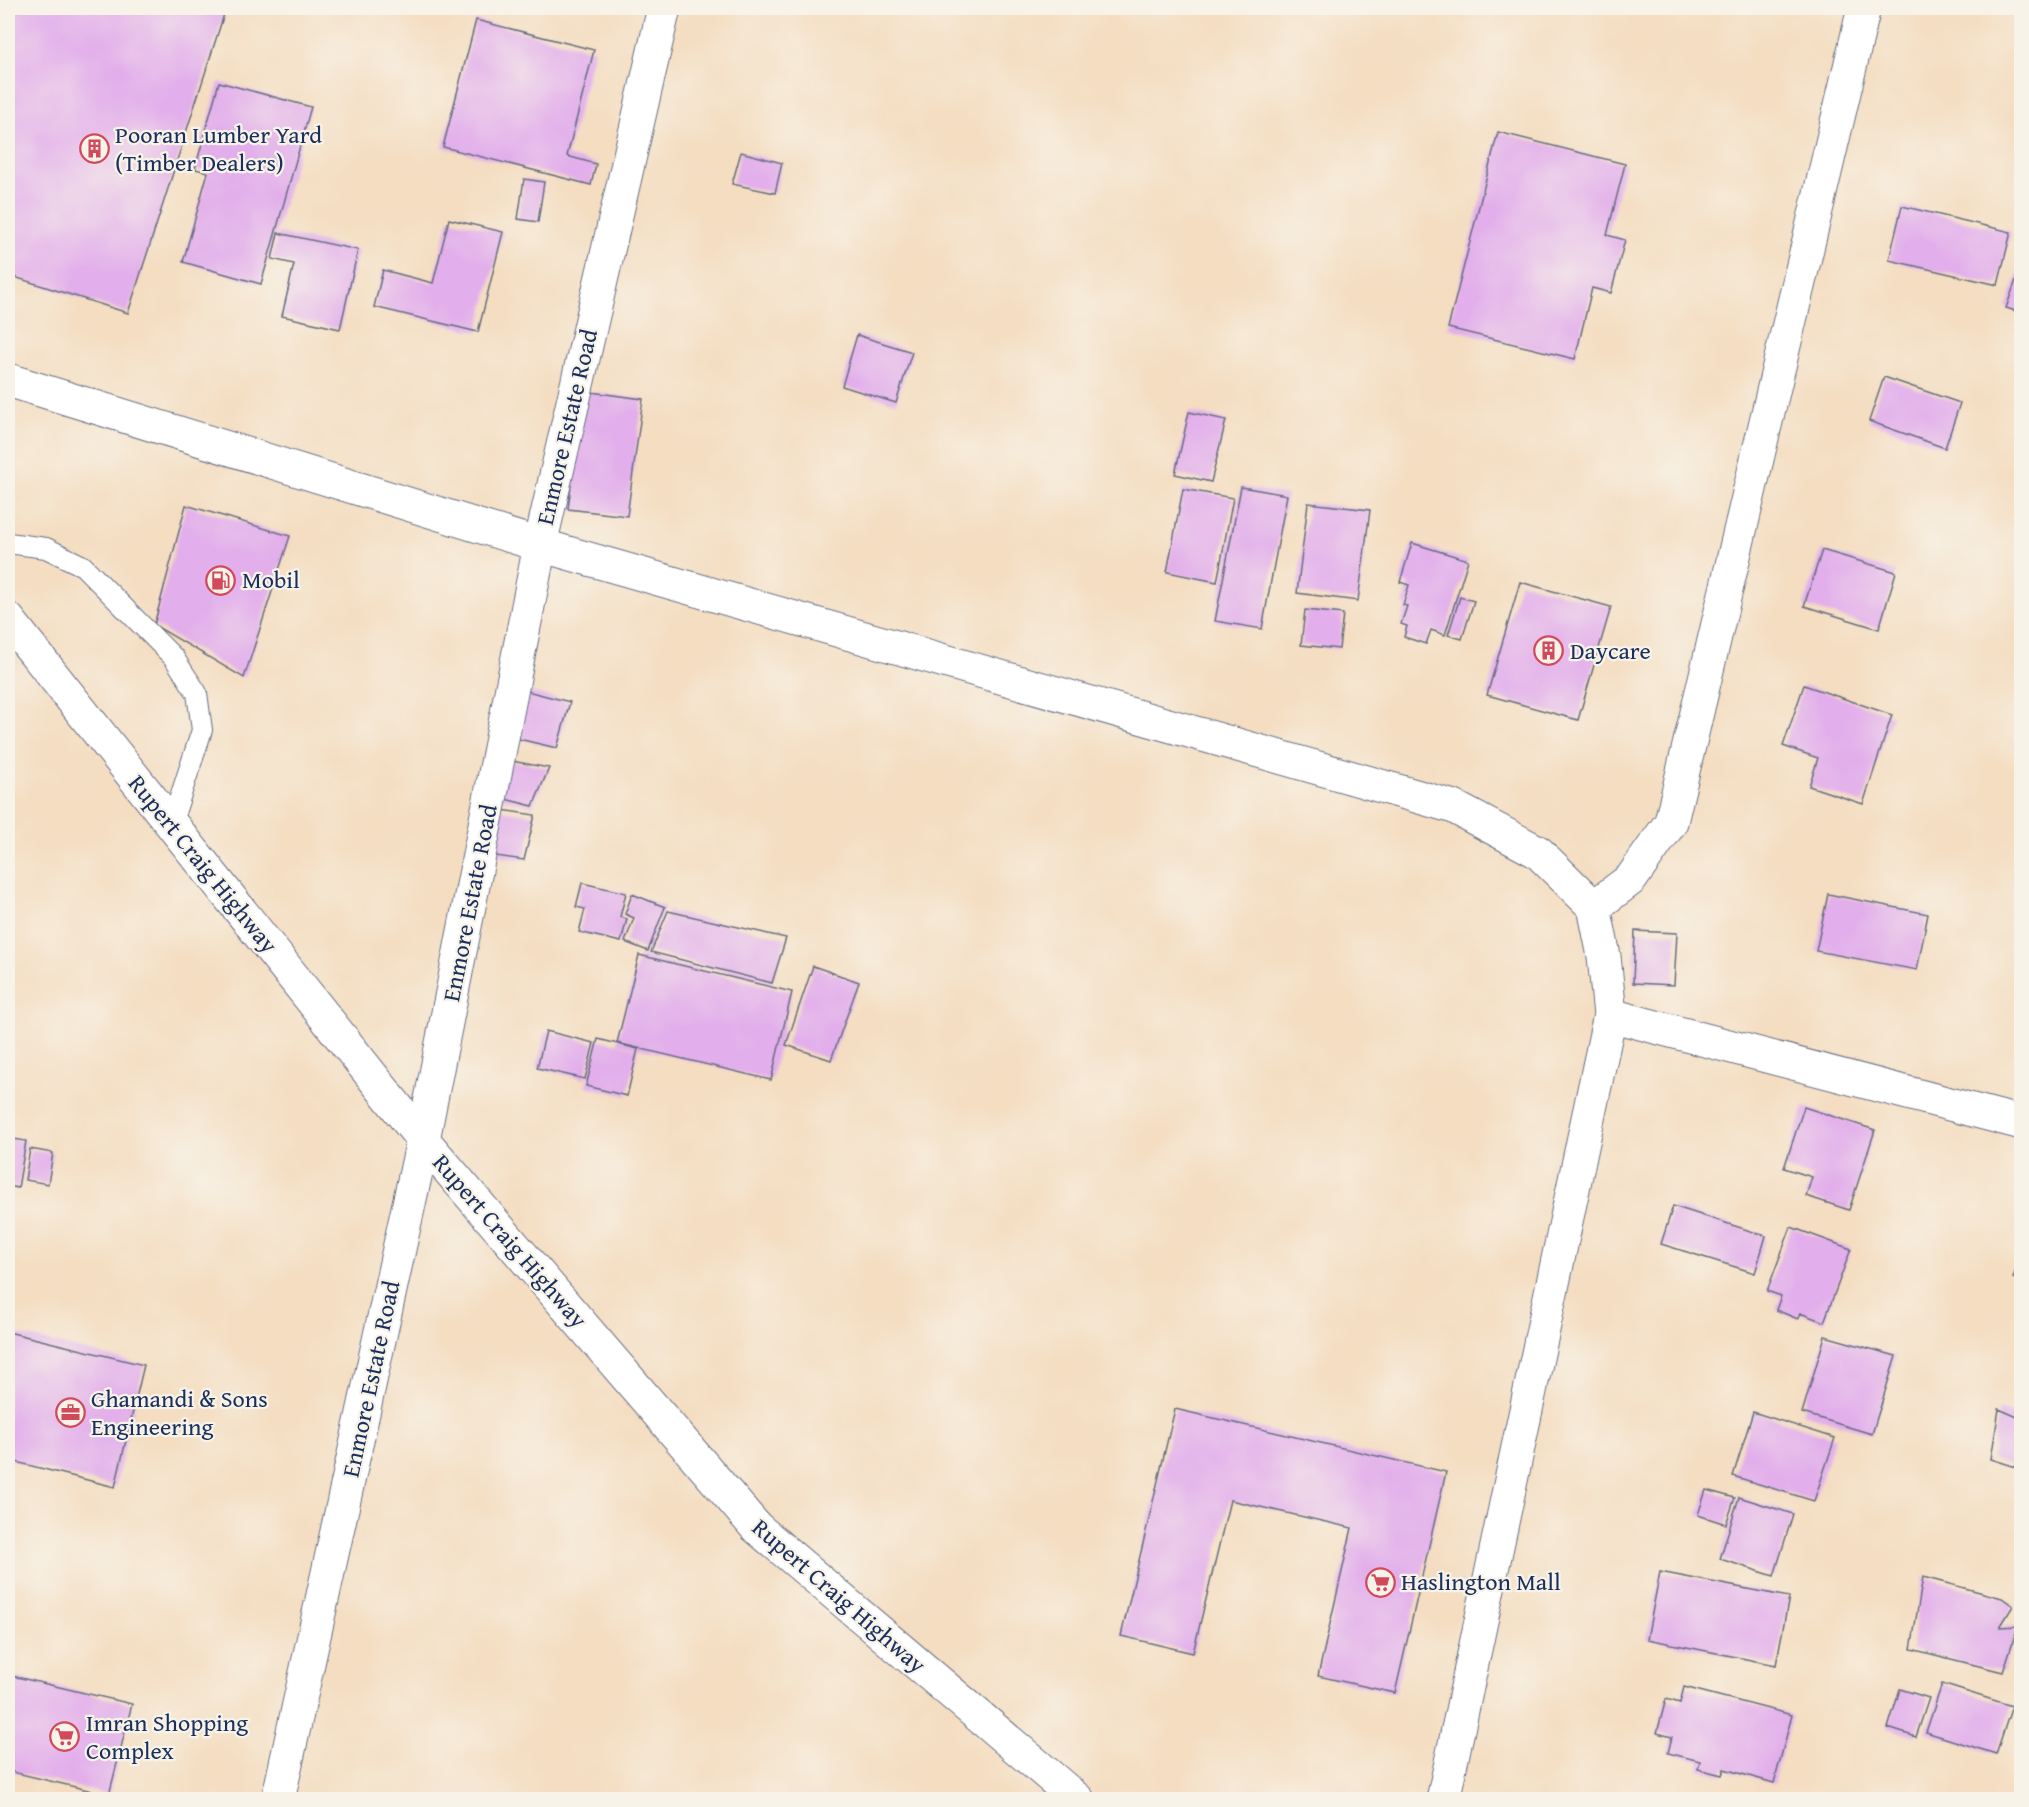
<svg xmlns="http://www.w3.org/2000/svg" width="2029" height="1807" font-family="'Gentium Book Plus',serif">
	<rect width="100%" height="100%" fill="#f7f3e8"/>
	<filter id="ink" filterUnits="userSpaceOnUse"><feTurbulence type="fractalNoise" baseFrequency=".0167" numOctaves="2"/><feDisplacementMap in="SourceGraphic" scale="12" xChannelSelector="R" yChannelSelector="G"/><feConvolveMatrix kernelMatrix="1 2 1 2 8 2 1 2 1" color-interpolation-filters="sRGB"/></filter>
	<filter id="wash" filterUnits="userSpaceOnUse"><feTurbulence type="fractalNoise" baseFrequency=".008" numOctaves="4" result="noise"/><feDisplacementMap in="SourceGraphic" scale="24" xChannelSelector="R" yChannelSelector="G"/><feGaussianBlur stdDeviation="1.35" result="paint"/><feColorMatrix in="noise" values="0 0 0 0 0 0 0 0 0 0 0 0 0 0 0 0 0 1.4 0 .05"/><feComposite in="paint" operator="in"/></filter>
	<g filter="url(#wash)">
		<rect width="100%" height="100%" fill="#f4ddc1"/>
		<g id="blocks">
			<path fill="#e2aeeb" d="M 13,8 L 226,8 L 128,313 L 8,275 L 8,24 Z
				M 476,20 L 594,50 L 567,156 L 596,164 L 591,185 L 443,147 Z
				M 219,82 L 311,107 L 261,284 L 183,262 L 208,172 L 195,169 Z
				M 1498,132 L 1625,164 L 1607,235 L 1625,240 L 1611,293 L 1592,288 L 1575,359 L 1448,328 Z
				M 741,152 L 782,163 L 775,193 L 732,184 Z
				M 524,179 L 544,182 L 538,222 L 518,219 Z
				M 1902,206 L 2011,232 L 1998,285 L 1889,260 Z
				M 449,219 L 503,232 L 478,332 L 374,307 L 383,270 L 433,283 Z
				M 278,233 L 358,250 L 340,329 L 282,316 L 294,264 L 272,259 Z
				M 2021,266 L 2022,266 L 2022,313 L 2006,308 Z
				M 857,335 L 912,352 L 896,403 L 842,386 Z
				M 1884,377 L 1960,403 L 1945,448 L 1869,421 Z
				M 583,391 L 643,399 L 627,516 L 568,509 Z
				M 1189,412 L 1226,420 L 1211,482 L 1175,474 Z
				M 1241,487 L 1287,495 L 1262,629 L 1215,621 Z
				M 1183,489 L 1233,498 L 1217,582 L 1167,572 Z
				M 1308,503 L 1370,510 L 1358,601 L 1297,593 Z
				M 186,505 L 290,536 L 244,678 L 154,625 Z
				M 1412,543 L 1468,560 L 1445,635 L 1431,630 L 1426,644 L 1404,637 L 1407,626 L 1401,624 L 1407,606 L 1403,605 L 1409,585 L 1400,582 Z
				M 1822,550 L 1896,572 L 1879,629 L 1804,606 Z
				M 1520,582 L 1611,607 L 1578,720 L 1487,695 Z
				M 1460,597 L 1474,601 L 1462,639 L 1448,635 Z
				M 1305,610 L 1343,614 L 1339,649 L 1301,645 Z
				M 1804,685 L 1892,715 L 1863,804 L 1809,786 L 1818,758 L 1783,746 Z
				M 523,690 L 570,702 L 557,748 L 510,737 Z
				M 512,761 L 549,768 L 533,806 L 497,797 Z
				M 494,809 L 535,815 L 524,860 L 482,854 Z
				M 582,883 L 626,893 L 620,917 L 627,919 L 621,942 L 579,932 L 585,909 L 576,907 Z
				M 632,894 L 665,907 L 648,951 L 625,942 L 634,918 L 625,914 Z
				M 1828,894 L 1928,914 L 1917,970 L 1816,951 Z
				M 668,911 L 786,938 L 772,983 L 651,952 Z
				M 1635,931 L 1677,933 L 1674,985 L 1633,983 Z
				M 639,955 L 792,992 L 771,1080 L 617,1043 Z
				M 813,966 L 859,982 L 831,1060 L 786,1045 Z
				M 546,1031 L 594,1043 L 585,1079 L 537,1068 Z
				M 598,1039 L 638,1049 L 627,1096 L 586,1086 Z
				M 1804,1107 L 1875,1130 L 1849,1210 L 1806,1196 L 1812,1177 L 1784,1168 Z
				M 8,1138 L 26,1141 L 18,1188 L 8,1186 Z
				M 30,1149 L 53,1153 L 48,1184 L 25,1180 Z
				M 1673,1206 L 1766,1236 L 1755,1273 L 1661,1244 Z
				M 1791,1227 L 1851,1249 L 1824,1322 L 1800,1313 L 1798,1319 L 1776,1310 L 1781,1296 L 1767,1291 Z
				M 2021,1255 L 2022,1255 L 2022,1282 L 2013,1278 Z
				M 8,1332 L 144,1365 L 115,1487 L 8,1460 Z
				M 1825,1336 L 1896,1356 L 1872,1434 L 1802,1413 Z
				M 1175,1409 L 1446,1472 L 1395,1693 L 1318,1676 L 1352,1528 L 1230,1500 L 1193,1653 L 1121,1636 Z
				M 1999,1409 L 2022,1419 L 2022,1469 L 1991,1459 Z
				M 1753,1412 L 1835,1438 L 1814,1501 L 1733,1476 Z
				M 1706,1490 L 1735,1498 L 1726,1524 L 1698,1515 Z
				M 1739,1497 L 1793,1514 L 1774,1576 L 1720,1559 Z
				M 1660,1572 L 1789,1597 L 1776,1665 L 1647,1639 Z
				M 1923,1577 L 2002,1598 L 2013,1606 L 2000,1627 L 2018,1626 L 2003,1672 L 1911,1649 Z
				M 8,1675 L 132,1704 L 109,1795 L 8,1771 Z
				M 1942,1684 L 2012,1706 L 1996,1754 L 1926,1732 Z
				M 1684,1687 L 1792,1715 L 1774,1783 L 1724,1769 L 1722,1775 L 1698,1769 L 1700,1761 L 1668,1753 L 1672,1737 L 1657,1733 L 1666,1699 L 1680,1703 Z
				M 1900,1689 L 1929,1698 L 1916,1737 L 1888,1728 Z"/>
		</g>
	</g>
	<g filter="url(#ink)">
		<use href="#blocks" fill-opacity="0" stroke="#676c81" stroke-width="1.5"/>
		<g fill="none" stroke-linecap="round" stroke-linejoin="round">
			<defs>
				<path id="service" d="M 8,543 L 46,548 L 83,566 L 174,658 L 197,693 L 202,730 L 171,825"/>
				<path id="minor" d="M 8,380 L 540,545 L 1454,807 L 1538,852 L 1594,907 L 1604,956 L 1610,1015 L 1443,1800
					M 1594,907 L 1631,879 L 1671,822 L 1864,8
					M 1610,1015 L 2022,1123
					M 423,1140 L 540,545 L 664,8"/>
				<path id="secondary" d="M 278,1800 L 423,1140"/>
				<path id="primary" d="M 8,619 L 423,1140 L 756,1527 L 1078,1800"/>
			</defs>
			<use href="#service" stroke="#676c81" stroke-width="22"/>
			<use href="#minor" stroke="#676c81" stroke-width="35"/>
			<use href="#secondary" stroke="#676c81" stroke-width="35"/>
			<use href="#primary" stroke="#676c81" stroke-width="35"/>
			<use href="#service" stroke="#fff" stroke-width="20"/>
			<use href="#minor" stroke="#fff" stroke-width="33"/>
			<use href="#secondary" stroke="#fff" stroke-width="33"/>
			<use href="#primary" stroke="#fff" stroke-width="33"/>
		</g>
	</g>
	<defs>
		<symbol id="building-ring" viewBox="-11 -11 22 22"><circle r="9.5" fill="#f7f3e8" stroke="#d1495b" stroke-width="1.5"/><path d="M-4-6H4V6H1V3H-1V6H-4ZM-2.5-4.3h1.7v1.8h-1.7ZM.8-4.3h1.7v1.8H.8ZM-2.5-1h1.7V.8h-1.7ZM.8-1h1.7V.8H.8Z" fill="#d1495b"/></symbol>
		<symbol id="fuel-ring" viewBox="-11 -11 22 22"><circle r="9.5" fill="#f7f3e8" stroke="#d1495b" stroke-width="1.5"/><path d="M-5.5-6h7V0h2V4h1.3V-2.5L3-4.5l.8-.8L6-3V5H2.5V1h-1V6h-7ZM-4.2-4.7v3.2H.2V-4.7Z" fill="#d1495b"/></symbol>
		<symbol id="office-ring" viewBox="-11 -11 22 22"><circle r="9.5" fill="#f7f3e8" stroke="#d1495b" stroke-width="1.5"/><path d="M-6-3h4V-5.5h4V-3h4V5H-6ZM-1-4.5V-3h2v-1.5ZM-6 0V1H6V0Z" fill="#d1495b"/></symbol>
		<symbol id="supermarket-ring" viewBox="-11 -11 22 22"><circle r="9.5" fill="#f7f3e8" stroke="#d1495b" stroke-width="1.5"/><path d="M-6-5.5h2.5l.6 2H6L4.5 2H-2.5L-4.4-4H-6ZM-1.5 3.2a1.3 1.3 0 1 0 .1 0ZM3 3.2a1.3 1.3 0 1 0 .1 0Z" fill="#d1495b"/></symbol>
	</defs>
	<g fill-rule="evenodd">
		<use href="#building-ring" x="78" y="132" width="33" height="33"/>
		<use href="#fuel-ring" x="204" y="564" width="33" height="33"/>
		<use href="#building-ring" x="1532" y="634" width="33" height="33"/>
		<use href="#office-ring" x="54" y="1396" width="33" height="33"/>
		<use href="#supermarket-ring" x="1364" y="1566" width="33" height="33"/>
		<use href="#supermarket-ring" x="48" y="1720" width="33" height="33"/>
	</g>
	<g text-anchor="middle" stroke-width="4.5" stroke-linejoin="round" paint-order="stroke">
		<g font-size="24" fill="#1b2f5e" stroke="#f7f3e8" text-anchor="start">
			<text x="115" y="143">Pooran Lumber Yard<tspan x="115" dy="28">(Timber Dealers)</tspan></text>
			<text x="242" y="588">Mobil</text>
			<text x="1570" y="659">Daycare</text>
			<text x="91" y="1407">Ghamandi &amp; Sons<tspan x="91" dy="28">Engineering</tspan></text>
			<text x="1401" y="1590">Haslington Mall</text>
			<text x="86" y="1731">Imran Shopping<tspan x="86" dy="28">Complex</tspan></text>
		</g>
		<g font-size="24" fill="#1b2f5e" stroke="#f7f3e8">
			<text transform="translate(567 427) rotate(-77)" y="8">Enmore Estate Road</text>
			<text transform="translate(203 864) rotate(51)" y="8">Rupert Craig Highway</text>
			<text transform="translate(470 903) rotate(-79)" y="8">Enmore Estate Road</text>
			<text transform="translate(510 1241) rotate(49)" y="8">Rupert Craig Highway</text>
			<text transform="translate(371 1379) rotate(-78)" y="8">Enmore Estate Road</text>
			<text transform="translate(839 1596) rotate(41)" y="8">Rupert Craig Highway</text>
		</g>
	</g>
	<rect width="2029" height="1807" fill="none" stroke="#f7f3e8" stroke-width="30"/>
</svg>
